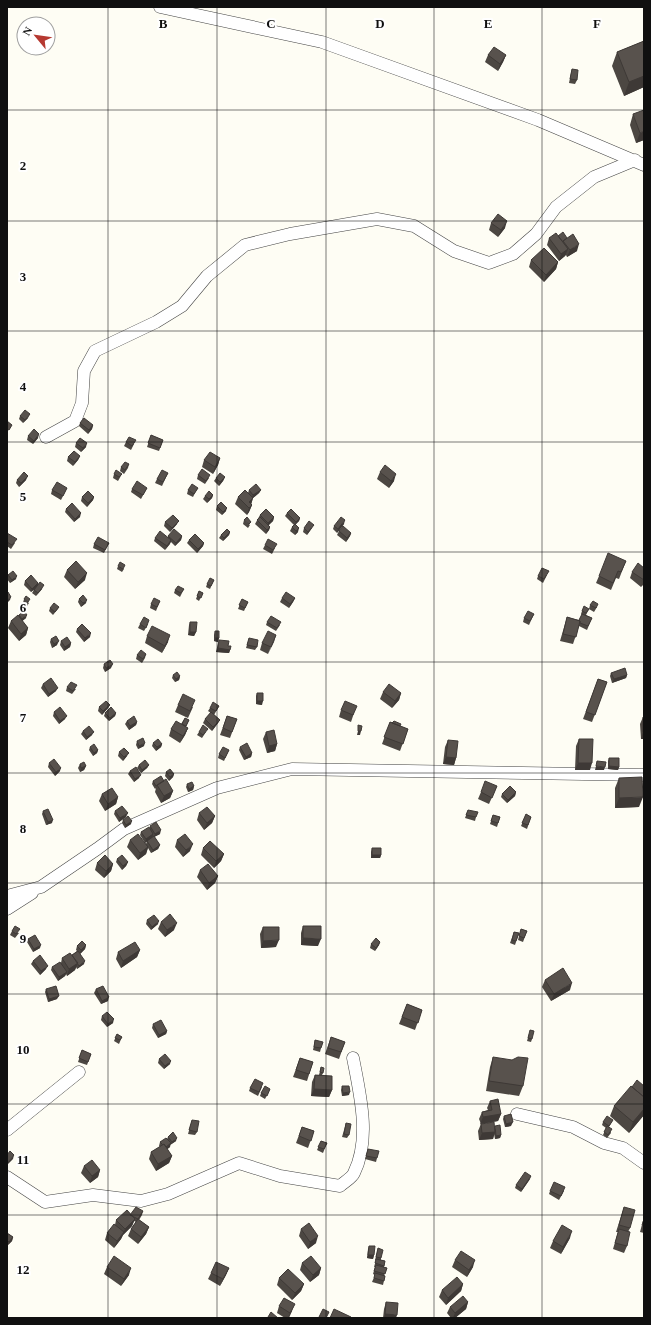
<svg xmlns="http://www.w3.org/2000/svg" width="651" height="1325" font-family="'Times New Roman',serif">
	<rect width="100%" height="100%" fill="#fefdf4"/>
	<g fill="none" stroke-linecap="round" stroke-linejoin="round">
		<defs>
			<path id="minor" d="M 160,7 L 322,42 L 538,120 L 644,165
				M 46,437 L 75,421 L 82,403 L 84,371 L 95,351 L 156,322 L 182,306 L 207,276 L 245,245 L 290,234 L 377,219 L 414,226 L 454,251 L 489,263 L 513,254 L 536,234 L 556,207 L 594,177 L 635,160
				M 7,896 L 41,887 L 97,849 L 124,829 L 217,788 L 292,769 L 644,775
				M 7,909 L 32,893
				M 517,1114 L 573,1127 L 604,1143 L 623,1148 L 644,1163
				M 7,1130 L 79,1072
				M 7,1177 L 45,1202 L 93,1195 L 141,1201 L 168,1194 L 239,1163 L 280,1176 L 340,1186 C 344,1182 352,1178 354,1173 C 371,1139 360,1094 353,1058"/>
		</defs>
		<use href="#minor" stroke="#434343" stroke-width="13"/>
		<use href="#minor" stroke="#fff" stroke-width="12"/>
	</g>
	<path fill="#4c4742" d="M 644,41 L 644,87 L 624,96 L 612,66 L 617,52 Z
		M 488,55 L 506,55 L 503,62 L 498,71 L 485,62 Z
		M 572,69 L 577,80 L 575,84 L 569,83 L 571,73 Z
		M 633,114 L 644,140 L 636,143 L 630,125 Z
		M 491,223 L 505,228 L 498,237 L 489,230 Z
		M 558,236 L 577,251 L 567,257 L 566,255 L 565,256 L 559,261 L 547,245 L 549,238 Z
		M 531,260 L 558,262 L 556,269 L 544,282 L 529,267 Z
		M 20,416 L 28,418 L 23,423 L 19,419 Z
		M 80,423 L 93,425 L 92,429 L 88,434 L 79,426 Z
		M 151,435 L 163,440 L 159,451 L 147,447 Z
		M 28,436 L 38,438 L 33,444 L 27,440 Z
		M 126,442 L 134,444 L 131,450 L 124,446 Z
		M 76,443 L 86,447 L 81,452 L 75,447 Z
		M 80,456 L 78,460 L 73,466 L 67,461 L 68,457 Z
		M 220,458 L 218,465 L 213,474 L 202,467 L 204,460 Z
		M 129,464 L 128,468 L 124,474 L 120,471 L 121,467 Z
		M 380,472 L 394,481 L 389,488 L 377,479 Z
		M 168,473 L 162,486 L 155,483 L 157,479 Z
		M 114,474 L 122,474 L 118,481 L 113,478 Z
		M 198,475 L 209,478 L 205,484 L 197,479 Z
		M 225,477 L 223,481 L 219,486 L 214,481 L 216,478 Z
		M 17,480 L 26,480 L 19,487 L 16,483 Z
		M 67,488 L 61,500 L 51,494 L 52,490 Z
		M 147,488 L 141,499 L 131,492 L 132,489 Z
		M 198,488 L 196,491 L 193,497 L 187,494 L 188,490 Z
		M 249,490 L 261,490 L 259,493 L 253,498 L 251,504 L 252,505 L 249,512 L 247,515 L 235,504 L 238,497 L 248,493 Z
		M 213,495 L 212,498 L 207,503 L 203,499 L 205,496 Z
		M 82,497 L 94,497 L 93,500 L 87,507 L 81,501 Z
		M 217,506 L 226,511 L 222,515 L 216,510 Z
		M 66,509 L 80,517 L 74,522 L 65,512 Z
		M 287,513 L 300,518 L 299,521 L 295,525 L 298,532 L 295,535 L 290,531 L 292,527 L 294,525 L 285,516 Z
		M 260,515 L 274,517 L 273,521 L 268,525 L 270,527 L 269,530 L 266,534 L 255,524 Z
		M 244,520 L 250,525 L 248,528 L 243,524 Z
		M 165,522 L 177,524 L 170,532 L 164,526 Z
		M 344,524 L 337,533 L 333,529 L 334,526 Z
		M 304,528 L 312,528 L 307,535 L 303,532 Z
		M 339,531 L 351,533 L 350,536 L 346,542 L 337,535 Z
		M 230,532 L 229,535 L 223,541 L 219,538 L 221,535 Z
		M 7,533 L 15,543 L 11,549 L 7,546 Z
		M 168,536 L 182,536 L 181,540 L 175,546 L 171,542 L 165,550 L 154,541 L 155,538 L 168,537 Z
		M 189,540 L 204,543 L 203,546 L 197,553 L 187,543 Z
		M 109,543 L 104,553 L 93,548 L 94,544 Z
		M 265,545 L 275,548 L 272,554 L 263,549 Z
		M 626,561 L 619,579 L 616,578 L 611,590 L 596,583 L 599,576 Z
		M 118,566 L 124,569 L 122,572 L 117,569 Z
		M 644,568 L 644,584 L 641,587 L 630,578 L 632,572 Z
		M 67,570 L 85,580 L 75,589 L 64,577 Z
		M 8,575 L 16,579 L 10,583 L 7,579 Z
		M 547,575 L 543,583 L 537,579 L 538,576 Z
		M 214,580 L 210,589 L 206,587 L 207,584 Z
		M 25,581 L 38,583 L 42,589 L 36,596 L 32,593 L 34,590 L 31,592 L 24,585 Z
		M 184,589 L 180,597 L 174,593 L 175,590 Z
		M 199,591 L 203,593 L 199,601 L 196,599 Z
		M 282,598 L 295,598 L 293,602 L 289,608 L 280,602 Z
		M 24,599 L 29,603 L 27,606 L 23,603 Z
		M 79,599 L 86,603 L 81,607 L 78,602 Z
		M 242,599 L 248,602 L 244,611 L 238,609 Z
		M 160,601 L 156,611 L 150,608 L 151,604 Z
		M 590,605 L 597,607 L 594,612 L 589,609 Z
		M 59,607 L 57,610 L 53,615 L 49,611 L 50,608 Z
		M 589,609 L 586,615 L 592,618 L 587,630 L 579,626 L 573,644 L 560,641 L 567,617 L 579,620 L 582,615 L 581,614 L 582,611 Z
		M 534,614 L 529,625 L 523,622 L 524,618 Z
		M 19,615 L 26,618 L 22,621 L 28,628 L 26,635 L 19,641 L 8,628 L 11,621 Z
		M 190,622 L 196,632 L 194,636 L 188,635 L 189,625 Z
		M 267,622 L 280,625 L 276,631 L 266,625 Z
		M 140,624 L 148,624 L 144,631 L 138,628 Z
		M 77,629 L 90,637 L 84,642 L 76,632 Z
		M 215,631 L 219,638 L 218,642 L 214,641 L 214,635 Z
		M 276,635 L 268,654 L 260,650 L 262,643 Z
		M 147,636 L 168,642 L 162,653 L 145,643 Z
		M 249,638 L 257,647 L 255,650 L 246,648 Z
		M 51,639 L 57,645 L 52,648 L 50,642 Z
		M 219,640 L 228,646 L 230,650 L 229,653 L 216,652 L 218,643 Z
		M 61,641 L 71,643 L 70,647 L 64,651 L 60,645 Z
		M 146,654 L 145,658 L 142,663 L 136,659 L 137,655 Z
		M 104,664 L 111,668 L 105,672 L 103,668 Z
		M 611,673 L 627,675 L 626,678 L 612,683 L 610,676 Z
		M 173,675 L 180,676 L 179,680 L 175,682 L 172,678 Z
		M 598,679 L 607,682 L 592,722 L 583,719 Z
		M 43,684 L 56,691 L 48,697 L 41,688 Z
		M 67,687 L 76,689 L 72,694 L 66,691 Z
		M 383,692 L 401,693 L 399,700 L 392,708 L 380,699 Z
		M 257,693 L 262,705 L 256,704 L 256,696 Z
		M 110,705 L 108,708 L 102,715 L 98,711 L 99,707 Z
		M 178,705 L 193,707 L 188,718 L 175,712 Z
		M 219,706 L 214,715 L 220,720 L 218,723 L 212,731 L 203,723 L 205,719 L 211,713 L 208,711 L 210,708 Z
		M 341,710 L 354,713 L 351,722 L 339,717 Z
		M 54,712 L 65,719 L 59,724 L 53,716 Z
		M 105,713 L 116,713 L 115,716 L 109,721 L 104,716 Z
		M 227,716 L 237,719 L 230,738 L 220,735 Z
		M 643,717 L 644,739 L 641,739 L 640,724 Z
		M 185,718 L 189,720 L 186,727 L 188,728 L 185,735 L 180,743 L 169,736 L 171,729 L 181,724 Z
		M 127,721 L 137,722 L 136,725 L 129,730 L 125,724 Z
		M 390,722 L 408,729 L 400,751 L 382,744 Z
		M 83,731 L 92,735 L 86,740 L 81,734 Z
		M 199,732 L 206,732 L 202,738 L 197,735 Z
		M 266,732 L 277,744 L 275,751 L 267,753 L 263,739 Z
		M 579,739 L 590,770 L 575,770 L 576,746 Z
		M 448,740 L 456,758 L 454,765 L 443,764 L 445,747 Z
		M 137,741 L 144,746 L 138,749 L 136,745 Z
		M 153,743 L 162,744 L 161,747 L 156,751 L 152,746 Z
		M 90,747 L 98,750 L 97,753 L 93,756 L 89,750 Z
		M 240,747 L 252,753 L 251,757 L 244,760 L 239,750 Z
		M 229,750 L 224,761 L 218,758 L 219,754 Z
		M 119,752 L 127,756 L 123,761 L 118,756 Z
		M 609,758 L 619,767 L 618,770 L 608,769 L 608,761 Z
		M 49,763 L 60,771 L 55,776 L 48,767 Z
		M 80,764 L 86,766 L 84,770 L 80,772 L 78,768 Z
		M 139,765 L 149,765 L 147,768 L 141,773 L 137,768 Z
		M 130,771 L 139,778 L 134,782 L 128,774 Z
		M 166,772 L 174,774 L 173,777 L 169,781 L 165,776 Z
		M 619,778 L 639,807 L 615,808 L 615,788 Z
		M 153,781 L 164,781 L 173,791 L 170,798 L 161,803 L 155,792 L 156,788 L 155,789 L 152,784 Z
		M 187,784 L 194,786 L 193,790 L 188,792 L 186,787 Z
		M 497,786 L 489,804 L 478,799 L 481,792 Z
		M 516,792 L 515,796 L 507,803 L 501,797 L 502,794 Z
		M 102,794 L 118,797 L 116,804 L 105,811 L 99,801 Z
		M 468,810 L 476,817 L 475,821 L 465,818 Z
		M 43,811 L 52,823 L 46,825 L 42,814 Z
		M 115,811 L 126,817 L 119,822 L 114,814 Z
		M 199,813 L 215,816 L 212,823 L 204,830 L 197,820 Z
		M 526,814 L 531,817 L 527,829 L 521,826 Z
		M 493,815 L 500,817 L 497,827 L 490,824 Z
		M 123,820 L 131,824 L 125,828 L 122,823 Z
		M 150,826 L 160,834 L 154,837 L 160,845 L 158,849 L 151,853 L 148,848 L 146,854 L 138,860 L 127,847 L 130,840 L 146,844 L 147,841 L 145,843 L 140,835 L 141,832 L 150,828 Z
		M 177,840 L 190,851 L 183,857 L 175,847 Z
		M 203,848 L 224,854 L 221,861 L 214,868 L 201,855 Z
		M 372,848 L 381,855 L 380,858 L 371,858 L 371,852 Z
		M 117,859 L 128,862 L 126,866 L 122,870 L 116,862 Z
		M 97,863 L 113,864 L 111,871 L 104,878 L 95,870 Z
		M 200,870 L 218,876 L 215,883 L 207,890 L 197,877 Z
		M 147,920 L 158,924 L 151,930 L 146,924 Z
		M 161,922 L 174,930 L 165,937 L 158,929 Z
		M 303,926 L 318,946 L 301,945 L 301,933 Z
		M 263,927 L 276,947 L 261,948 L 260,934 Z
		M 521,929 L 527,931 L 523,942 L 518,940 Z
		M 12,931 L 19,933 L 15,938 L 10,935 Z
		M 514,932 L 519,933 L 515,945 L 510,943 Z
		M 28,939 L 40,948 L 33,952 L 27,942 Z
		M 380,942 L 379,945 L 375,951 L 370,948 L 371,944 Z
		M 86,945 L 85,949 L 80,954 L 78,952 L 84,964 L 77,969 L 76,967 L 75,970 L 67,976 L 66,974 L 65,976 L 58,981 L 51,970 L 52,967 L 61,963 L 62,958 L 72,955 L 77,951 L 76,950 L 77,946 Z
		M 140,950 L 137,957 L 121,968 L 116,959 L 118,952 Z
		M 33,961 L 46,969 L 40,975 L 31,964 Z
		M 545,980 L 570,990 L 551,1001 L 542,987 Z
		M 46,989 L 57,999 L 48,1002 L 45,992 Z
		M 96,989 L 108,1001 L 101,1004 L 94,993 Z
		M 407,1004 L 422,1010 L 415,1030 L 399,1024 Z
		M 102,1016 L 113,1023 L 107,1027 L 101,1020 Z
		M 153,1024 L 167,1031 L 166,1034 L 158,1038 L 152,1028 Z
		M 117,1034 L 122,1037 L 119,1044 L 114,1041 Z
		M 529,1034 L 532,1039 L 531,1042 L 527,1041 Z
		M 331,1037 L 345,1042 L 339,1059 L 325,1054 Z
		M 315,1040 L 321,1048 L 320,1052 L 313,1050 Z
		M 82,1050 L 91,1054 L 87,1065 L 78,1062 Z
		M 493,1057 L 523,1086 L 519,1096 L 486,1091 L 490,1067 Z
		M 300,1058 L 313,1062 L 307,1081 L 293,1077 Z
		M 159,1059 L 170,1064 L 164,1069 L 158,1063 Z
		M 321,1067 L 323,1073 L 322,1075 L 332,1090 L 329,1097 L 311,1096 L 312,1082 L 315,1075 L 319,1075 Z
		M 342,1086 L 349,1095 L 342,1096 L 341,1090 Z
		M 644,1086 L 644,1115 L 629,1133 L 610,1116 L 614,1106 L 632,1087 Z
		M 262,1087 L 258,1096 L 249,1091 L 250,1088 Z
		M 270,1089 L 265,1099 L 260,1096 L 261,1093 Z
		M 490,1101 L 501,1114 L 498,1121 L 481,1124 L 494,1127 L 501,1135 L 500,1138 L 495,1139 L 494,1134 L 493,1139 L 479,1140 L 478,1131 L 481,1124 L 479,1119 L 482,1112 L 488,1110 L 487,1108 Z
		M 504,1116 L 511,1126 L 505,1127 L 503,1119 Z
		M 192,1120 L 197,1132 L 195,1135 L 188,1134 Z
		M 613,1120 L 609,1127 L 611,1133 L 607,1138 L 603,1135 L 606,1128 L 602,1125 L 603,1122 Z
		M 346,1123 L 349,1135 L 347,1138 L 342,1137 Z
		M 302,1127 L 314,1131 L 308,1148 L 296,1143 Z
		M 168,1137 L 176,1141 L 170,1145 L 170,1147 L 167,1149 L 172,1156 L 169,1163 L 156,1171 L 149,1159 L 151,1152 L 160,1147 L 159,1146 L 160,1142 L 167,1139 Z
		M 321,1141 L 327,1143 L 323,1153 L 317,1150 Z
		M 368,1149 L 377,1158 L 376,1162 L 365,1159 Z
		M 84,1166 L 100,1170 L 98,1177 L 90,1183 L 81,1173 Z
		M 530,1179 L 521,1192 L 515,1188 L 516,1185 Z
		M 550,1191 L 564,1191 L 559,1200 L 549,1194 Z
		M 624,1207 L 630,1228 L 628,1232 L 627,1246 L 624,1253 L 613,1249 L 618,1232 L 616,1232 Z
		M 143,1211 L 142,1215 L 139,1220 L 149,1227 L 146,1234 L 138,1244 L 128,1236 L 131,1229 L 136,1222 L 134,1221 L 132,1226 L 123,1235 L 121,1239 L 114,1248 L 105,1240 L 107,1233 L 115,1225 L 116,1220 L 131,1214 Z
		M 644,1217 L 644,1233 L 640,1232 Z
		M 301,1229 L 316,1243 L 308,1249 L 299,1236 Z
		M 7,1233 L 13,1237 L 12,1241 L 8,1245 L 7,1244 Z
		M 570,1238 L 561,1254 L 550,1248 L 553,1241 Z
		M 369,1246 L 374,1255 L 373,1259 L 367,1258 L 368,1249 Z
		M 378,1248 L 381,1258 L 381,1260 L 385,1261 L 384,1267 L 387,1268 L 384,1275 L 385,1276 L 383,1285 L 372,1282 L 375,1275 L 373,1274 L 375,1267 L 374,1267 L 376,1260 L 375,1260 Z
		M 455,1260 L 473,1267 L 467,1277 L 452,1267 Z
		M 302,1263 L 321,1268 L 319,1275 L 310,1282 L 300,1270 Z
		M 107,1267 L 129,1275 L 121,1286 L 104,1274 Z
		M 229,1268 L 226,1275 L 220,1286 L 208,1279 L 211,1273 Z
		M 279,1278 L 304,1284 L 301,1291 L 292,1300 L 277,1285 Z
		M 463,1284 L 461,1291 L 446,1305 L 439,1297 L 442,1290 Z
		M 386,1302 L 396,1318 L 383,1318 L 384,1309 Z
		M 468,1302 L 466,1309 L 455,1318 L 451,1318 L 447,1313 L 450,1307 Z
		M 279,1306 L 292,1311 L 289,1318 L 285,1318 L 277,1313 Z"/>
	<path fill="#3e3936" d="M 506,55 L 503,62 L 498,71 L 500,64 Z
		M 644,76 L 644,87 L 624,96 L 629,82 Z
		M 644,131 L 644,140 L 636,143 L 640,133 Z
		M 507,221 L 505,228 L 498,237 L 501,230 Z
		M 579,244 L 577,251 L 567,257 L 570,250 Z
		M 568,249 L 565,256 L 559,261 L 561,254 Z
		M 558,262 L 556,269 L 544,282 L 546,275 Z
		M 30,414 L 28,418 L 23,423 L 25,420 Z
		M 93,425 L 92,429 L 88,434 L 89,430 Z
		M 39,434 L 38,438 L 33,444 L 34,441 Z
		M 87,443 L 86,447 L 81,452 L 83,448 Z
		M 80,456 L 78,460 L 73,466 L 75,462 Z
		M 220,458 L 218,465 L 213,474 L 215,467 Z
		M 396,474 L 394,481 L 389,488 L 391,481 Z
		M 28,476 L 26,480 L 19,487 L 21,483 Z
		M 225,477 L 223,481 L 219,486 L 220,482 Z
		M 261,490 L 259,493 L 253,498 L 251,505 L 249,502 L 252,498 L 253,495 Z
		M 213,495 L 212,498 L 207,503 L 209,499 Z
		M 94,497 L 93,500 L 87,507 L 88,503 Z
		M 252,505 L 249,512 L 247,515 L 249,508 Z
		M 227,508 L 226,511 L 222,515 L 223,512 Z
		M 81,513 L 80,517 L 74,522 L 75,519 Z
		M 274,517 L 273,521 L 267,527 L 268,523 Z
		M 300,518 L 299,521 L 295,525 L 296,522 Z
		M 345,520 L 344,524 L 337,533 L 338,529 Z
		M 179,521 L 177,524 L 170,532 L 172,528 Z
		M 314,525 L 312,528 L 307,535 L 308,532 Z
		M 270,527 L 269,530 L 266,534 L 267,530 Z
		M 299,528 L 298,532 L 295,535 L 296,531 Z
		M 230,532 L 229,535 L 223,541 L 224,538 Z
		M 351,533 L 350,536 L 346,542 L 347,538 Z
		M 182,536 L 181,540 L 175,546 L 176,543 Z
		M 171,540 L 170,544 L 165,550 L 167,546 Z
		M 204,543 L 203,546 L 197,553 L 198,549 Z
		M 87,573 L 85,580 L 75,589 L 78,582 Z
		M 17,576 L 16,579 L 10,583 L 12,580 Z
		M 38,583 L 37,586 L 31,592 L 32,589 Z
		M 44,585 L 42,589 L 36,596 L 38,593 Z
		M 11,597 L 10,600 L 7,603 L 7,600 Z
		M 295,598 L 293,602 L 289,608 L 290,604 Z
		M 87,600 L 86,603 L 81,607 L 83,603 Z
		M 27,615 L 26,618 L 20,623 L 22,619 Z
		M 28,628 L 26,635 L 19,641 L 21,634 Z
		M 190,632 L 196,632 L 194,636 L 188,635 Z
		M 91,633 L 90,637 L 84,642 L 85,638 Z
		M 170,635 L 168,642 L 162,653 L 165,646 Z
		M 276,635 L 274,642 L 268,654 L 271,647 Z
		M 215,638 L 219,638 L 218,642 L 214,641 Z
		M 59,641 L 57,645 L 52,648 L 54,644 Z
		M 71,643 L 70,647 L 64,651 L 65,647 Z
		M 218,648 L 230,650 L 229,653 L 216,652 Z
		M 113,664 L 111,668 L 105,672 L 106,668 Z
		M 627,675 L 626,678 L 612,683 L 614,679 Z
		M 180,676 L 179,680 L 175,682 L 176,679 Z
		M 58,688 L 56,691 L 48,697 L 49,694 Z
		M 401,693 L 399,700 L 392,708 L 395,701 Z
		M 257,701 L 263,701 L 262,705 L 256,704 Z
		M 110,705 L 108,708 L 102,715 L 103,711 Z
		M 116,713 L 115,716 L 109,721 L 110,718 Z
		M 67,716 L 65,719 L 59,724 L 60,721 Z
		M 220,720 L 218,723 L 212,731 L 213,727 Z
		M 137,722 L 136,725 L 129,730 L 130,726 Z
		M 188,728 L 185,735 L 180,743 L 183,736 Z
		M 358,731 L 361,731 L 360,735 L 357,735 Z
		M 94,732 L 92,735 L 86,740 L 87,737 Z
		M 643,732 L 644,732 L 644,739 L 641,739 Z
		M 145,743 L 144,746 L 138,749 L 139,746 Z
		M 162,744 L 161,747 L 156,751 L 157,747 Z
		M 277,744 L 275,751 L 267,753 L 269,746 Z
		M 98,750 L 97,753 L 93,756 L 94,753 Z
		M 129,753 L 127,756 L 123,761 L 124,757 Z
		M 252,753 L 251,757 L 244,760 L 246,757 Z
		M 446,757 L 456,758 L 454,765 L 443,764 Z
		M 578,763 L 592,763 L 590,770 L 575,770 Z
		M 149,765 L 147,768 L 141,773 L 142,770 Z
		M 86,766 L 84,770 L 80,772 L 81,768 Z
		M 596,766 L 605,767 L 604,770 L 595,770 Z
		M 609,766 L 619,767 L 618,770 L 608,769 Z
		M 61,768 L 60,771 L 55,776 L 56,772 Z
		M 174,774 L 173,777 L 169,781 L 170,777 Z
		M 141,775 L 139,778 L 134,782 L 135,779 Z
		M 194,786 L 193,790 L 188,792 L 189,789 Z
		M 173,791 L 170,798 L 161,803 L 164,796 Z
		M 516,792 L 515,796 L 507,803 L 508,800 Z
		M 118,797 L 116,804 L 105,811 L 108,804 Z
		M 643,797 L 639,807 L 615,808 L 619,798 Z
		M 128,813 L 126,817 L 119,822 L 120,818 Z
		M 215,816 L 212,823 L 204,830 L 207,823 Z
		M 53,820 L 52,823 L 46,825 L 48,822 Z
		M 132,821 L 131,824 L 125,828 L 126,825 Z
		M 161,830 L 160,834 L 154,837 L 155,834 Z
		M 153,834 L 152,838 L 145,843 L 146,839 Z
		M 193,844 L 190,851 L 183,857 L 186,850 Z
		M 160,845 L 158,849 L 151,853 L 153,850 Z
		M 148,847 L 146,854 L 138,860 L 140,853 Z
		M 224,854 L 221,861 L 214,868 L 216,861 Z
		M 372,855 L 381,855 L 380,858 L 371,858 Z
		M 128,862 L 126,866 L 122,870 L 123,866 Z
		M 113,864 L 111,871 L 104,878 L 106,871 Z
		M 218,876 L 215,883 L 207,890 L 209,883 Z
		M 159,921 L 158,924 L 151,930 L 152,927 Z
		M 177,923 L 174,930 L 165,937 L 167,930 Z
		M 303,938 L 321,939 L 318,946 L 301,945 Z
		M 279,940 L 276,947 L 261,948 L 263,941 Z
		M 380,942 L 379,945 L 375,951 L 376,948 Z
		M 41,945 L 40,948 L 33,952 L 34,949 Z
		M 86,945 L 85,949 L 80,954 L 81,950 Z
		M 140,950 L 137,957 L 121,968 L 123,961 Z
		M 85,961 L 84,964 L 77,969 L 79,966 Z
		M 78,963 L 75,970 L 67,976 L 69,969 Z
		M 48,966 L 46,969 L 40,975 L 41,971 Z
		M 67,972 L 65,976 L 58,981 L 59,977 Z
		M 572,983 L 570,990 L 551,1001 L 554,994 Z
		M 59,996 L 57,999 L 48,1002 L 49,999 Z
		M 109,997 L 108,1001 L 101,1004 L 102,1001 Z
		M 114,1019 L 113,1023 L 107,1027 L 108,1024 Z
		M 167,1031 L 166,1034 L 158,1038 L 159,1035 Z
		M 171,1061 L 170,1064 L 164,1069 L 165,1066 Z
		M 314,1089 L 332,1090 L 329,1097 L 311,1096 Z
		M 350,1092 L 349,1095 L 342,1096 L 343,1093 Z
		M 644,1109 L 644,1115 L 629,1133 L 633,1122 Z
		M 501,1114 L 498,1121 L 480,1124 L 483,1117 Z
		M 513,1122 L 511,1126 L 505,1127 L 506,1124 Z
		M 495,1132 L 493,1139 L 479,1140 L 482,1133 Z
		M 501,1135 L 500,1138 L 495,1139 L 496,1136 Z
		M 177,1138 L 176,1141 L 170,1145 L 172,1142 Z
		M 171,1143 L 170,1147 L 164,1152 L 166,1148 Z
		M 14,1155 L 13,1159 L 7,1165 L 7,1163 Z
		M 172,1156 L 169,1163 L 156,1171 L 158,1164 Z
		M 100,1170 L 98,1177 L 90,1183 L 92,1176 Z
		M 531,1176 L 530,1179 L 521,1192 L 522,1189 Z
		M 135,1219 L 132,1226 L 123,1235 L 121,1239 L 114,1248 L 117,1241 L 123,1234 L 125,1229 Z
		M 149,1227 L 146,1234 L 138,1244 L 141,1237 Z
		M 572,1231 L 570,1238 L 561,1254 L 563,1247 Z
		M 318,1236 L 316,1243 L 308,1249 L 310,1242 Z
		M 13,1237 L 12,1241 L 8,1245 L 9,1242 Z
		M 368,1255 L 374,1255 L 373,1259 L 367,1258 Z
		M 475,1260 L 473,1267 L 467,1277 L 469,1270 Z
		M 131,1268 L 129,1275 L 121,1286 L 124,1279 Z
		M 229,1268 L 226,1275 L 220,1286 L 223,1279 Z
		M 321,1268 L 319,1275 L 310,1282 L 313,1275 Z
		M 304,1284 L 301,1291 L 292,1300 L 295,1293 Z
		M 463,1284 L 461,1291 L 446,1305 L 448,1298 Z
		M 468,1302 L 466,1309 L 455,1318 L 453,1318 L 455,1313 Z
		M 295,1304 L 292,1311 L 288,1318 L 290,1313 Z
		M 385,1314 L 397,1315 L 396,1318 L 384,1318 Z"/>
	<path fill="#58524d" stroke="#3e3936" d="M 644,41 L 644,76 L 629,82 L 617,52 Z
		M 494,47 L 506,55 L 500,64 L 488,55 Z
		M 572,69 L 578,70 L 577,80 L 570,79 Z
		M 644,110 L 644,131 L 640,133 L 633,114 Z
		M 498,214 L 507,221 L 501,230 L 491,223 Z
		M 563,232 L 567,238 L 563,241 L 563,242 L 558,236 Z
		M 556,233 L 568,249 L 561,254 L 549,238 Z
		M 573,234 L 579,244 L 570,250 L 563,241 Z
		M 544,248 L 558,262 L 546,275 L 531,260 Z
		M 25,410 L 30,414 L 25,420 L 20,416 Z
		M 84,418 L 93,425 L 89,430 L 80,423 Z
		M 7,421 L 12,425 L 9,430 L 7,429 Z
		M 34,429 L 39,434 L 34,441 L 28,436 Z
		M 151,435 L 163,440 L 160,448 L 148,443 Z
		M 129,437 L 136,440 L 132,446 L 126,442 Z
		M 80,438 L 87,443 L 83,448 L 76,443 Z
		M 74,451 L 80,456 L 75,462 L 68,457 Z
		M 210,452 L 220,458 L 215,467 L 204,460 Z
		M 125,462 L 129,464 L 125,470 L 121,467 Z
		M 385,465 L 396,474 L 391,481 L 380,472 Z
		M 202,469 L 210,475 L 206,481 L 198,475 Z
		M 116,470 L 122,474 L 119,477 L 114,474 Z
		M 162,470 L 168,473 L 163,482 L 157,479 Z
		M 24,472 L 28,476 L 21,483 L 17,480 Z
		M 220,473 L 225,477 L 220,482 L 216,478 Z
		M 137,481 L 147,488 L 143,495 L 132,489 Z
		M 57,482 L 67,488 L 63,496 L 52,490 Z
		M 192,484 L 198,488 L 194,494 L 188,490 Z
		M 256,484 L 261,490 L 253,495 L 249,490 Z
		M 245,490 L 253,498 L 249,502 L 252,505 L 249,508 L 238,497 Z
		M 88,491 L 94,497 L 88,503 L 82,497 Z
		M 209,491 L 213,495 L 209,499 L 205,496 Z
		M 221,502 L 227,508 L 223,512 L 217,506 Z
		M 72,503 L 81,513 L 75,519 L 66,509 Z
		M 266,509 L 274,517 L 268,523 L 260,515 Z
		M 291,509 L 300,518 L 296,522 L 287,513 Z
		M 173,515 L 179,521 L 172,528 L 165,522 Z
		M 247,517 L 251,522 L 249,524 L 244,520 Z
		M 260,517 L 270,527 L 267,530 L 257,520 Z
		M 341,517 L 345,520 L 338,529 L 334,526 Z
		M 309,521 L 314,525 L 308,532 L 304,528 Z
		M 295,524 L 299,528 L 296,531 L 292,527 Z
		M 343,526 L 351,533 L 347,538 L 339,531 Z
		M 174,529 L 182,536 L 176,543 L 168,536 Z
		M 227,529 L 230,532 L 224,538 L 221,535 Z
		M 160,531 L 171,540 L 167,546 L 155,538 Z
		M 7,533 L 17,539 L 12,545 L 7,542 Z
		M 195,534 L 204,543 L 198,549 L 189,540 Z
		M 98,537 L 109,543 L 105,550 L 94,544 Z
		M 268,539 L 277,544 L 273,550 L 265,545 Z
		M 608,553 L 626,561 L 621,572 L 618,571 L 613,583 L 599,576 Z
		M 76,561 L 87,573 L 78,582 L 67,570 Z
		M 120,562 L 125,565 L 123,569 L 118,566 Z
		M 638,563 L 644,568 L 644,580 L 632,572 Z
		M 542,568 L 549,571 L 544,579 L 538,576 Z
		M 13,571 L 17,576 L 12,580 L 8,575 Z
		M 31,575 L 38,583 L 32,589 L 25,581 Z
		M 210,578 L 214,580 L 211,586 L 207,584 Z
		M 40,582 L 44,585 L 38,593 L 34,590 Z
		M 178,586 L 184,589 L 181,593 L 175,590 Z
		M 199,591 L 203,593 L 201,598 L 197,596 Z
		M 7,592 L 8,592 L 11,597 L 7,600 Z
		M 286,592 L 295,598 L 290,604 L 282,598 Z
		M 83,595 L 87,600 L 83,603 L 79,599 Z
		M 26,596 L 30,599 L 28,602 L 24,599 Z
		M 154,598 L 160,601 L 157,607 L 151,604 Z
		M 242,599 L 248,602 L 245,608 L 239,605 Z
		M 593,601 L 598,604 L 596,608 L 590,605 Z
		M 54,603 L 59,607 L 55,612 L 50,608 Z
		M 584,606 L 589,609 L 586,613 L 582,611 Z
		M 24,611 L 27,615 L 22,619 L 19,615 Z
		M 528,611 L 534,614 L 530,621 L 524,618 Z
		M 582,614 L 592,618 L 588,626 L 580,623 L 580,621 L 579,620 Z
		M 18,615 L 28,628 L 21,634 L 11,621 Z
		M 271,616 L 281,622 L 277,628 L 267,622 Z
		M 144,617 L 149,620 L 146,628 L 140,624 Z
		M 567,617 L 580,621 L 576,637 L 563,634 Z
		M 190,622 L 197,622 L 196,632 L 190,632 Z
		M 82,624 L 91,633 L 85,638 L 77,629 Z
		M 152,626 L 170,635 L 165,646 L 147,636 Z
		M 215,631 L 219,631 L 219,638 L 215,638 Z
		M 268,631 L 276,635 L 271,647 L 262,643 Z
		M 56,636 L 59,641 L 54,644 L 51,639 Z
		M 67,637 L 71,643 L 65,647 L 61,641 Z
		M 249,638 L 258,640 L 257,647 L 247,645 Z
		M 219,640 L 229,641 L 228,646 L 231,646 L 230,650 L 218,648 Z
		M 141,650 L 146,654 L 143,659 L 137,655 Z
		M 110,660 L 113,664 L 106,668 L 104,664 Z
		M 625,668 L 627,675 L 614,679 L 611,673 Z
		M 177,672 L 180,676 L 176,679 L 173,675 Z
		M 51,678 L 58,688 L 49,694 L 43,684 Z
		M 598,679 L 607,682 L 595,715 L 586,712 Z
		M 71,682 L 77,685 L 73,691 L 67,687 Z
		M 389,684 L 401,693 L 395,701 L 383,692 Z
		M 257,693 L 263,693 L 263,701 L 257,701 Z
		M 183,694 L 195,700 L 190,711 L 178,705 Z
		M 106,701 L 110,705 L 103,711 L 99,707 Z
		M 345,701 L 357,706 L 353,715 L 341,710 Z
		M 213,702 L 219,706 L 216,711 L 210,708 Z
		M 60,707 L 67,716 L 60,721 L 54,712 Z
		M 111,707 L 116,713 L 110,718 L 105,713 Z
		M 211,712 L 220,720 L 213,727 L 205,719 Z
		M 134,716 L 137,722 L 130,726 L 127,721 Z
		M 227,716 L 237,719 L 232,732 L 223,728 Z
		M 643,717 L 644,717 L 644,732 L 643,732 Z
		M 185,718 L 189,720 L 186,726 L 182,724 Z
		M 176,721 L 188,728 L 183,736 L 171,729 Z
		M 394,721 L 401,724 L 400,726 L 392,723 Z
		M 390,722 L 408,729 L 403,744 L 384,737 Z
		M 203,725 L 208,729 L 203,735 L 199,732 Z
		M 358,725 L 362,726 L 361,731 L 358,731 Z
		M 89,726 L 94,732 L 87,737 L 83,731 Z
		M 274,730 L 277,744 L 269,746 L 266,732 Z
		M 143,738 L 145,743 L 139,746 L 137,741 Z
		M 158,739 L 162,744 L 157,747 L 153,743 Z
		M 579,739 L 593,739 L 592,763 L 578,763 Z
		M 448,740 L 458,741 L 456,758 L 446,757 Z
		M 247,743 L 252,753 L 246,757 L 240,747 Z
		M 94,744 L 98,750 L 94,753 L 90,747 Z
		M 223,747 L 229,750 L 225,758 L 219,754 Z
		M 124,748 L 129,753 L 124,757 L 119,752 Z
		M 609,758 L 619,758 L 619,767 L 609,766 Z
		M 54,759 L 61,768 L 56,772 L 49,763 Z
		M 145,760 L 149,765 L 142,770 L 139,765 Z
		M 597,761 L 606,762 L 605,767 L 596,766 Z
		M 84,762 L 86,766 L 81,768 L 80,764 Z
		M 136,767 L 141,775 L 135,779 L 130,771 Z
		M 170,769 L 174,774 L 170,777 L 166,772 Z
		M 161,776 L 164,781 L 156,786 L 153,781 Z
		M 642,777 L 643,797 L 619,798 L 619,778 Z
		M 166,779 L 173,791 L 164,796 L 157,785 Z
		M 485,781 L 497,786 L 492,798 L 481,792 Z
		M 192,782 L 194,786 L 189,789 L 187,784 Z
		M 510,786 L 516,792 L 508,800 L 502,794 Z
		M 112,788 L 118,797 L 108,804 L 102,794 Z
		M 122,806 L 128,813 L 120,818 L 115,811 Z
		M 207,807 L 215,816 L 207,823 L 199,813 Z
		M 48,809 L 53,820 L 48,822 L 43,811 Z
		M 468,810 L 478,812 L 476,817 L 466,815 Z
		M 526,814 L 531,817 L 528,825 L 522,823 Z
		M 493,815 L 500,817 L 498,823 L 491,821 Z
		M 128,816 L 132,821 L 126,825 L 123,820 Z
		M 156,822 L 161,830 L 155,834 L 150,826 Z
		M 149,827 L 153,834 L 146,839 L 141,832 Z
		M 138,834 L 148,847 L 140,853 L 130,840 Z
		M 185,834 L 193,844 L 186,850 L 177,840 Z
		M 154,836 L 160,845 L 153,850 L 147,841 Z
		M 210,841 L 224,854 L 216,861 L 203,848 Z
		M 372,848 L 381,848 L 381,855 L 372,855 Z
		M 105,855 L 113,864 L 106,871 L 97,863 Z
		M 122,855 L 128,862 L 123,866 L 117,859 Z
		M 208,864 L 218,876 L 209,883 L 200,870 Z
		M 170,914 L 177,923 L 167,930 L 161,922 Z
		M 154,915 L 159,921 L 152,927 L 147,920 Z
		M 15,926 L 20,929 L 16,934 L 12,931 Z
		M 303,926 L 321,926 L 321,939 L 303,938 Z
		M 263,927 L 279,927 L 279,940 L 263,941 Z
		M 521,929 L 527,931 L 524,938 L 519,936 Z
		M 514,932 L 519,933 L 516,941 L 512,940 Z
		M 35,935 L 41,945 L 34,949 L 28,939 Z
		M 376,938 L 380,942 L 376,948 L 371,944 Z
		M 82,941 L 86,945 L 81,950 L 77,946 Z
		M 135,942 L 140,950 L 123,961 L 118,952 Z
		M 78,951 L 85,961 L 79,966 L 72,955 Z
		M 70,953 L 78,963 L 69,969 L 62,958 Z
		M 40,955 L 48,966 L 41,971 L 33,961 Z
		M 60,962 L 67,972 L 59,977 L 52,967 Z
		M 563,968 L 572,983 L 554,994 L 545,980 Z
		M 56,986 L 59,996 L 49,999 L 46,989 Z
		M 103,986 L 109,997 L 102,1001 L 96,989 Z
		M 407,1004 L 422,1010 L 418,1023 L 402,1017 Z
		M 107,1012 L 114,1019 L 108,1024 L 102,1016 Z
		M 161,1020 L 167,1031 L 159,1035 L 153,1024 Z
		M 530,1030 L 534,1031 L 532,1039 L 528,1038 Z
		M 117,1034 L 122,1037 L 120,1040 L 115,1038 Z
		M 331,1037 L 345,1042 L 341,1052 L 328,1048 Z
		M 315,1040 L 323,1042 L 321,1048 L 314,1047 Z
		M 82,1050 L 91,1054 L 88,1062 L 79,1058 Z
		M 165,1054 L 171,1061 L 165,1066 L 159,1059 Z
		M 493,1057 L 512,1060 L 518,1057 L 528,1058 L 523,1086 L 489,1081 Z
		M 300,1058 L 313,1062 L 309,1074 L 296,1070 Z
		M 321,1067 L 324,1068 L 323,1073 L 320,1072 Z
		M 315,1075 L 332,1076 L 332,1090 L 314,1089 Z
		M 255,1079 L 263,1083 L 259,1092 L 250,1088 Z
		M 637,1080 L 644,1086 L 644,1097 L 632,1087 Z
		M 265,1086 L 270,1089 L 267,1096 L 261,1093 Z
		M 342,1086 L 349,1086 L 350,1092 L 343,1093 Z
		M 631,1086 L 644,1097 L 644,1109 L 633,1122 L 614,1106 Z
		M 498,1099 L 501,1114 L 483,1117 L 482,1112 L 492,1110 L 490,1101 Z
		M 511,1114 L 513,1122 L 506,1124 L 504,1116 Z
		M 607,1116 L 613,1120 L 609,1126 L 603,1122 Z
		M 192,1120 L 199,1121 L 197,1132 L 189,1130 Z
		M 494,1122 L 495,1132 L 482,1133 L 481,1124 Z
		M 346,1123 L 351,1124 L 349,1135 L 344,1134 Z
		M 500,1125 L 501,1135 L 496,1136 L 495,1126 Z
		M 607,1126 L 612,1129 L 608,1135 L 604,1132 Z
		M 302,1127 L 314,1131 L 311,1141 L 299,1136 Z
		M 173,1132 L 177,1138 L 172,1142 L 168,1137 Z
		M 166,1138 L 171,1143 L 166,1147 L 164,1144 L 163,1145 L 160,1142 Z
		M 321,1141 L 327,1143 L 324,1149 L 318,1147 Z
		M 164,1144 L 172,1156 L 158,1164 L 151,1152 Z
		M 368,1149 L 379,1151 L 377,1158 L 366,1156 Z
		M 10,1151 L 14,1155 L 7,1163 L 7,1155 Z
		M 92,1160 L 100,1170 L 92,1176 L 84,1166 Z
		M 525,1172 L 531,1176 L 522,1189 L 516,1185 Z
		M 554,1182 L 565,1187 L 561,1196 L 550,1191 Z
		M 136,1207 L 143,1211 L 138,1219 L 130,1215 Z
		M 624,1207 L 635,1210 L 630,1228 L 619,1225 Z
		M 127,1210 L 135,1219 L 125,1229 L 116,1220 Z
		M 138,1219 L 149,1227 L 141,1237 L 131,1229 Z
		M 644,1219 L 644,1225 L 642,1225 Z
		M 309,1223 L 318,1236 L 310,1242 L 301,1229 Z
		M 114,1224 L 124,1232 L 117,1241 L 107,1233 Z
		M 562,1225 L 572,1231 L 563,1247 L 553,1241 Z
		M 619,1229 L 630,1232 L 627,1246 L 615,1243 Z
		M 7,1233 L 13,1237 L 9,1242 L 7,1240 Z
		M 369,1246 L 375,1246 L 374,1255 L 368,1255 Z
		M 378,1248 L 383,1250 L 381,1258 L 376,1257 Z
		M 461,1251 L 475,1260 L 469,1270 L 455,1260 Z
		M 114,1256 L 131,1268 L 124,1279 L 107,1267 Z
		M 311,1256 L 321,1268 L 313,1275 L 302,1263 Z
		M 376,1259 L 385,1261 L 384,1266 L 375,1263 Z
		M 216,1262 L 229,1268 L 223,1279 L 211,1273 Z
		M 376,1265 L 387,1268 L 385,1274 L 374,1271 Z
		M 288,1269 L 304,1284 L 295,1293 L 279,1278 Z
		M 375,1273 L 385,1276 L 384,1281 L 374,1278 Z
		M 457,1277 L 463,1284 L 448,1298 L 442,1290 Z
		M 463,1296 L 468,1302 L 455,1313 L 450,1307 Z
		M 284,1298 L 295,1304 L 290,1313 L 279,1306 Z
		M 386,1302 L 398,1303 L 397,1315 L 385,1314 Z
		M 323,1309 L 329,1312 L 326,1318 L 321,1318 L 319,1317 Z
		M 334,1309 L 351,1317 L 350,1318 L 330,1318 Z
		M 271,1312 L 278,1318 L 269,1318 L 268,1317 Z"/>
	<path fill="none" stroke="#101010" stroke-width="1" stroke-opacity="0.55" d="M 108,7 L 108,1318M 217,7 L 217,1318M 326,7 L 326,1318M 434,7 L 434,1318M 542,7 L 542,1318M 7,110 L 644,110M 7,221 L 644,221M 7,331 L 644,331M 7,442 L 644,442M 7,552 L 644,552M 7,662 L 644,662M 7,773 L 644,773M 7,883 L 644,883M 7,994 L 644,994M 7,1104 L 644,1104M 7,1215 L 644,1215"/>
	<g font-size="13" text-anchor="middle" font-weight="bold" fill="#101010" stroke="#fff" stroke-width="4" stroke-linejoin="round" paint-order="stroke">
		<text x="163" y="28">B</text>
		<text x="271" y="28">C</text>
		<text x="380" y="28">D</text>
		<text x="488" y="28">E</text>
		<text x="597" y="28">F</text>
		<text x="23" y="170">2</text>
		<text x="23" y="281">3</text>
		<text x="23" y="391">4</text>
		<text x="23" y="501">5</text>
		<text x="23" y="612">6</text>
		<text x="23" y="722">7</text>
		<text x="23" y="833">8</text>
		<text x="23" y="943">9</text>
		<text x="23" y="1054">10</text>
		<text x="23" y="1164">11</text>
		<text x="23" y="1274">12</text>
	</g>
	<rect width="651" height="1325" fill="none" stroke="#101010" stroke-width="16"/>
	<g transform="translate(36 36) rotate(299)"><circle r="19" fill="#ffffff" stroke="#9f9f9f"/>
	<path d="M0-3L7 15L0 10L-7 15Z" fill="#b63931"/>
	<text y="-6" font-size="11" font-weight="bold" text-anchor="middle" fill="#101010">N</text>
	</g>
</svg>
